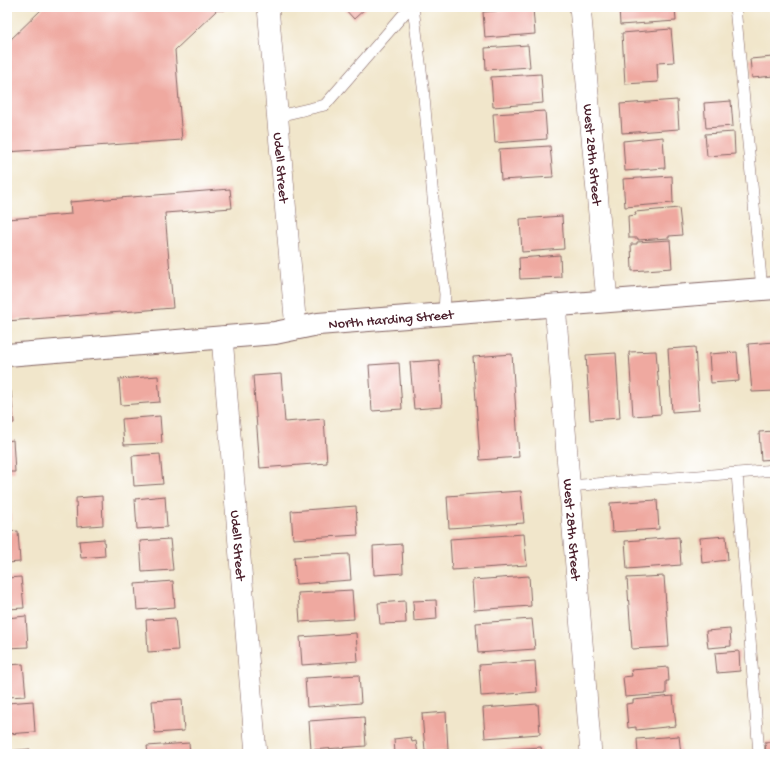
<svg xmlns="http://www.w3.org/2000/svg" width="782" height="761" font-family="'Gochi Hand',sans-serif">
	<rect width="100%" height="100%" fill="#fff"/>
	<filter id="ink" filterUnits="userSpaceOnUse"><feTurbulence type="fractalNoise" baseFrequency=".025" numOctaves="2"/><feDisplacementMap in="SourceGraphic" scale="8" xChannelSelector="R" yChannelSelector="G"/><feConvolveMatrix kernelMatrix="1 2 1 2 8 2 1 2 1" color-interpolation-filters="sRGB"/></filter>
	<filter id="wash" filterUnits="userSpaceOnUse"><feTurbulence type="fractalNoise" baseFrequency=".012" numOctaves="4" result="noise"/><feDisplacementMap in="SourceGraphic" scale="16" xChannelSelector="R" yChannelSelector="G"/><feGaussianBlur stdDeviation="0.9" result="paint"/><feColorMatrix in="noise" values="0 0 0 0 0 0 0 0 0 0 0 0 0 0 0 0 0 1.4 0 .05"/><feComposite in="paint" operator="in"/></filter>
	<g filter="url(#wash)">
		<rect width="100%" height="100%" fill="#f1e6cb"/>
		<g id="blocks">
			<path fill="#efa9a0" d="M 44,7 L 225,7 L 225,10 L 217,10 L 175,50 L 182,140 L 7,152 L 7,43 Z
				M 343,7 L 367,7 L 354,19 Z
				M 619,7 L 675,7 L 676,21 L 620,25 Z
				M 533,8 L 535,34 L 485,38 L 483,12 Z
				M 671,29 L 674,62 L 657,63 L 658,82 L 625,84 L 622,33 Z
				M 528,45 L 530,67 L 486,70 L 485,48 Z
				M 773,57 L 774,76 L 752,78 L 750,59 Z
				M 541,74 L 543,103 L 493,107 L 491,77 Z
				M 677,100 L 679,129 L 622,133 L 620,104 Z
				M 731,101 L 733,126 L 706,128 L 704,103 Z
				M 545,111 L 547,139 L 495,143 L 493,114 Z
				M 734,132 L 735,154 L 707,156 L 705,134 Z
				M 663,137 L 665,168 L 625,171 L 623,141 Z
				M 550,146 L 553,177 L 501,180 L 499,149 Z
				M 672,176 L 673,203 L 625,207 L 623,179 Z
				M 230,189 L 232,208 L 165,213 L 173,308 L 7,321 L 7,219 L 71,214 L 70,202 Z
				M 679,208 L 682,235 L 669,236 L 669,238 L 638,240 L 638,238 L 629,238 L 628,216 L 636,215 L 635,212 Z
				M 562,216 L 564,249 L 522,252 L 520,219 Z
				M 670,240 L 672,268 L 632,271 L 631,244 L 637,244 L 637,242 Z
				M 560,255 L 561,277 L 520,279 L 519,258 Z
				M 775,342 L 775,391 L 752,392 L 748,344 Z
				M 695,347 L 699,410 L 672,412 L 668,349 Z
				M 656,351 L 661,414 L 633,416 L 629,352 Z
				M 737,352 L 739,381 L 711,383 L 709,354 Z
				M 616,353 L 620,418 L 590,420 L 586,355 Z
				M 512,354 L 519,457 L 480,460 L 473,357 Z
				M 439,360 L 442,407 L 414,409 L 410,362 Z
				M 399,363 L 402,409 L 372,411 L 369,365 Z
				M 281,374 L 285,422 L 324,419 L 327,463 L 260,468 L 253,376 Z
				M 158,376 L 160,402 L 121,405 L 119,379 Z
				M 7,391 L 11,391 L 14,423 L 7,424 Z
				M 160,416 L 162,443 L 124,445 L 122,419 Z
				M 775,431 L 775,459 L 761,460 L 759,432 Z
				M 13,440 L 15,472 L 7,472 L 7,441 Z
				M 160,454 L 163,484 L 134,486 L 132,456 Z
				M 7,489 L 9,489 L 11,521 L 7,521 Z
				M 521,491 L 524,523 L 449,528 L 447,496 Z
				M 102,496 L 103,525 L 77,527 L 76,498 Z
				M 165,496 L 167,527 L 137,529 L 135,499 Z
				M 657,500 L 659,529 L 612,532 L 610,503 Z
				M 356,506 L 358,535 L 293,539 L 291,511 Z
				M 18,531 L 20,562 L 7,563 L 7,532 Z
				M 524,534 L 527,565 L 452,570 L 450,539 Z
				M 726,536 L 728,560 L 702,563 L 700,538 Z
				M 679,537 L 681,565 L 627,569 L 625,541 Z
				M 104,539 L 105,556 L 81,558 L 79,541 Z
				M 170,539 L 173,570 L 142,572 L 140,541 Z
				M 402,544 L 403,573 L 374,575 L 373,546 Z
				M 349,554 L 351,580 L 296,584 L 294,557 Z
				M 529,576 L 531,606 L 474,610 L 472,580 Z
				M 664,576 L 669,647 L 632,649 L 627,578 Z
				M 21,577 L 24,608 L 7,609 L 7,578 Z
				M 173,581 L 175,607 L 137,610 L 135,584 Z
				M 352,590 L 354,619 L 300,622 L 298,593 Z
				M 436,600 L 437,619 L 414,621 L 413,601 Z
				M 405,601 L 406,623 L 380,624 L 378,603 Z
				M 26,616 L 28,647 L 7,648 L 7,618 Z
				M 175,618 L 178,650 L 148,652 L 146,620 Z
				M 532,619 L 535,649 L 478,653 L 476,623 Z
				M 730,629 L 731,646 L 708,648 L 706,631 Z
				M 356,633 L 358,661 L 302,665 L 300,637 Z
				M 739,651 L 740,671 L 717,673 L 715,653 Z
				M 535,661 L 537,692 L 481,696 L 479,665 Z
				M 23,664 L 26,696 L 7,697 L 7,665 Z
				M 668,667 L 669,681 L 666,681 L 666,694 L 625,697 L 623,677 L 632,676 L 631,670 Z
				M 359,675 L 361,703 L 307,707 L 305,678 Z
				M 673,696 L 676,726 L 636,730 L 636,727 L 628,728 L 626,704 L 633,703 L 633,700 Z
				M 182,699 L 184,731 L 155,733 L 152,701 Z
				M 33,701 L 35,732 L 7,734 L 7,703 Z
				M 538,704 L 540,734 L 485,738 L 483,708 Z
				M 446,712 L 448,750 L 425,751 L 422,714 Z
				M 364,717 L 366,746 L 311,750 L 309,721 Z
				M 679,736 L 681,754 L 638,754 L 637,739 Z
				M 411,737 L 412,742 L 416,741 L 418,754 L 395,754 L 394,739 Z
				M 775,741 L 775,754 L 766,754 L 765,742 Z
				M 189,743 L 190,754 L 148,754 L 147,746 Z
				M 541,747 L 542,754 L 468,754 L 468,752 Z
				M 30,749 L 30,754 L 7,754 L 7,751 Z"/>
		</g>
	</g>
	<g filter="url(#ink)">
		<use href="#blocks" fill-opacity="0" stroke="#846563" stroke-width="1"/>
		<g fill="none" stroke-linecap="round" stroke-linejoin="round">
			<defs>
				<path id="service" d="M 413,7 L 423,86 L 434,209 L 445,294 L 444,314
					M 735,7 L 762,289
					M 278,116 L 325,105 L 410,7
					M 737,473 L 759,754
					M 569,486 L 775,470"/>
				<g id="minor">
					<path id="s1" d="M 268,7 L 296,329"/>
					<path id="s2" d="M 580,7 L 607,301"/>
					<path id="s3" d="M 555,305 L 591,754"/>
					<path id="s4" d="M 222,337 L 256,754"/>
				</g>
				<g id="tertiary">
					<path id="s5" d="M 7,355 L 275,333 L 318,324 L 775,288"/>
				</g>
			</defs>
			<use href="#service" stroke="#846563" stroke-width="12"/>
			<use href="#minor" stroke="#846563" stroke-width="22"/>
			<use href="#tertiary" stroke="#846563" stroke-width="24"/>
			<use href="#service" stroke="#fff" stroke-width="11"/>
			<use href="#minor" stroke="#fff" stroke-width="21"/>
			<use href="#tertiary" stroke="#fff" stroke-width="22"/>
		</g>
	</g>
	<g text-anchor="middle" stroke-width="3" stroke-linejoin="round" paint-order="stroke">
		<g font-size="14" fill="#4a1f2b" stroke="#fff">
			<text dy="5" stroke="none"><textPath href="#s2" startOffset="148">West 28th Street</textPath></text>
			<text dy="5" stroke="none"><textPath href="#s1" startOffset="161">Udell Street</textPath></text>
			<text dy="5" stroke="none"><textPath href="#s5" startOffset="386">North Harding Street</textPath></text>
			<text dy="5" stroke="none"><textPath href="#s3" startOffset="225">West 28th Street</textPath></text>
			<text dy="5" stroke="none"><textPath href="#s4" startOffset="209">Udell Street</textPath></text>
		</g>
	</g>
	<rect width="782" height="761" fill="none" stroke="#fff" stroke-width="24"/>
</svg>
